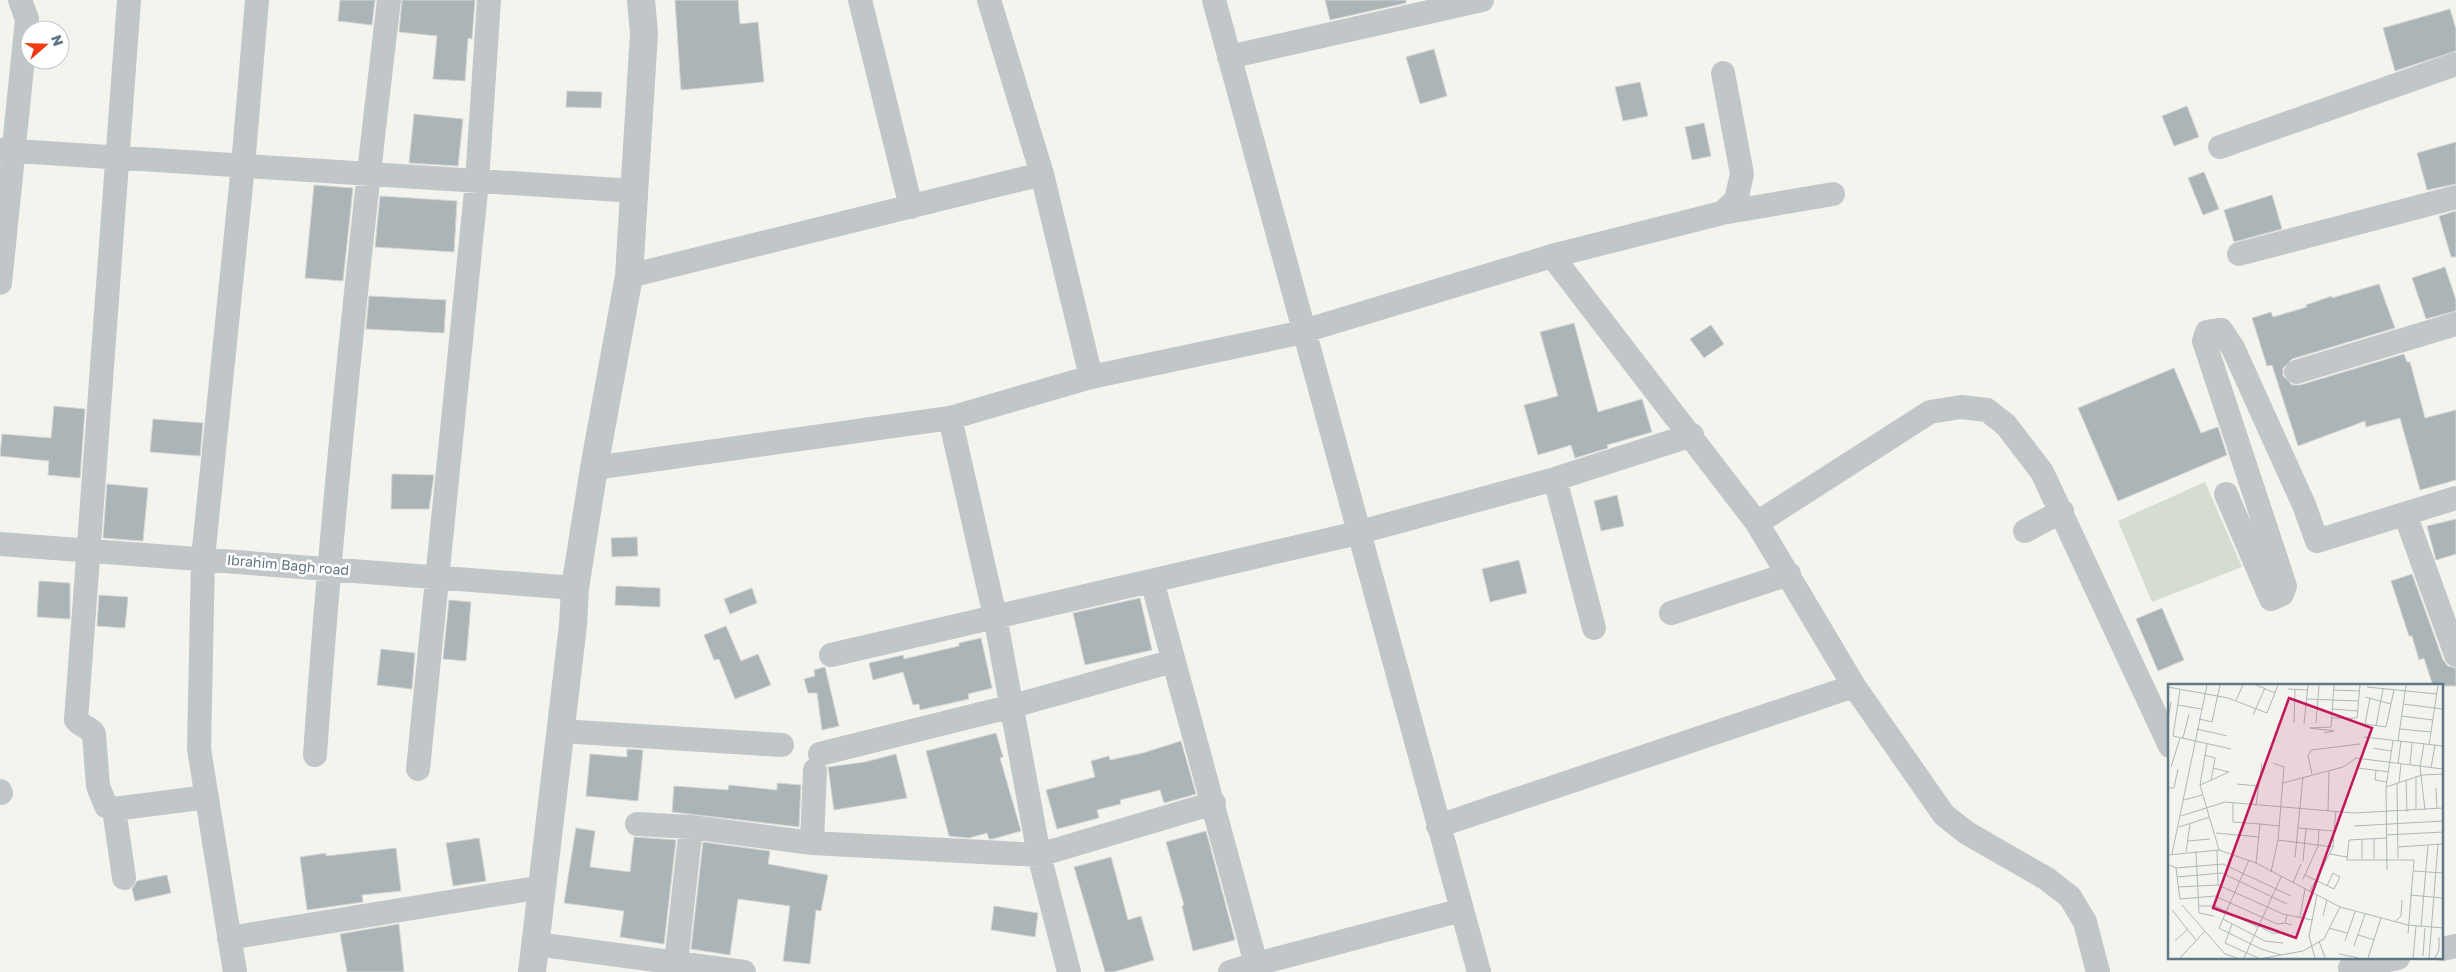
<svg xmlns="http://www.w3.org/2000/svg" width="2456" height="972" font-family="'Golos Text',sans-serif">
	<rect width="100%" height="100%" fill="#f4f4ef"/>
	<path fill="#d5dcd0" d="M 2205,482 L 2242,567 L 2152,602 L 2118,521 Z"/>
	<path fill="#abb5b8" stroke="#d5d5d2" d="M 340,0 L 375,0 L 372,25 L 338,21 Z
		M 402,0 L 475,0 L 472,39 L 468,38 L 465,81 L 433,79 L 437,36 L 399,32 Z
		M 675,0 L 738,0 L 740,24 L 758,22 L 764,82 L 681,90 Z
		M 1325,0 L 1406,0 L 1406,3 L 1330,20 Z
		M 2450,9 L 2456,29 L 2456,51 L 2395,71 L 2383,28 Z
		M 1434,49 L 1447,96 L 1420,104 L 1406,57 Z
		M 1640,82 L 1648,116 L 1623,121 L 1615,87 Z
		M 567,91 L 602,92 L 601,108 L 566,107 Z
		M 2187,106 L 2199,137 L 2174,146 L 2162,116 Z
		M 414,114 L 463,119 L 458,166 L 409,163 Z
		M 1704,123 L 1711,156 L 1692,160 L 1685,127 Z
		M 2456,142 L 2456,184 L 2427,190 L 2417,153 Z
		M 2204,172 L 2219,209 L 2203,215 L 2188,178 Z
		M 314,185 L 353,188 L 343,281 L 305,278 Z
		M 2272,195 L 2282,229 L 2234,242 L 2224,210 Z
		M 380,196 L 457,201 L 454,252 L 375,247 Z
		M 2456,211 L 2456,257 L 2451,257 L 2439,216 Z
		M 2445,267 L 2456,300 L 2456,311 L 2426,319 L 2412,278 Z
		M 2379,284 L 2395,328 L 2292,359 L 2283,368 L 2283,376 L 2292,385 L 2300,385 L 2404,354 L 2407,362 L 2410,362 L 2425,418 L 2456,410 L 2456,480 L 2420,490 L 2400,418 L 2366,427 L 2365,421 L 2298,446 L 2272,365 L 2267,366 L 2252,318 L 2271,312 L 2273,317 L 2307,307 L 2306,305 L 2332,296 L 2332,298 Z
		M 369,296 L 446,300 L 444,333 L 366,329 Z
		M 1574,323 L 1598,412 L 1642,399 L 1652,432 L 1607,445 L 1608,448 L 1575,458 L 1571,445 L 1538,455 L 1524,405 L 1558,396 L 1540,332 Z
		M 1711,325 L 1724,344 L 1704,358 L 1690,339 Z
		M 2174,368 L 2201,433 L 2218,427 L 2227,455 L 2118,501 L 2078,408 Z
		M 54,406 L 85,409 L 80,478 L 48,475 L 49,461 L 0,456 L 2,434 L 51,438 Z
		M 153,419 L 203,423 L 200,456 L 150,452 Z
		M 392,474 L 434,475 L 429,509 L 391,509 Z
		M 107,484 L 148,488 L 143,541 L 103,538 Z
		M 1617,495 L 1624,526 L 1601,531 L 1594,501 Z
		M 2456,519 L 2456,554 L 2436,560 L 2427,526 Z
		M 637,537 L 638,556 L 612,557 L 611,538 Z
		M 1519,560 L 1527,593 L 1490,602 L 1482,569 Z
		M 2412,574 L 2443,660 L 2448,666 L 2456,668 L 2456,686 L 2433,686 L 2424,658 L 2419,660 L 2412,636 L 2409,636 L 2391,581 Z
		M 39,581 L 70,583 L 70,619 L 37,617 Z
		M 616,586 L 660,588 L 660,607 L 615,605 Z
		M 752,588 L 757,603 L 730,614 L 724,599 Z
		M 99,595 L 128,597 L 125,628 L 97,626 Z
		M 1140,598 L 1152,650 L 1085,665 L 1073,613 Z
		M 449,600 L 471,602 L 466,661 L 443,659 Z
		M 2162,608 L 2184,660 L 2158,671 L 2136,619 Z
		M 726,626 L 741,661 L 758,654 L 771,685 L 735,699 L 719,659 L 714,660 L 704,635 Z
		M 981,638 L 992,688 L 968,694 L 969,699 L 920,710 L 919,704 L 913,705 L 903,672 L 873,680 L 869,663 L 903,655 L 904,659 L 959,646 L 959,643 Z
		M 381,649 L 415,653 L 412,689 L 377,685 Z
		M 825,667 L 839,726 L 822,730 L 817,693 L 808,693 L 804,679 L 815,676 L 814,670 Z
		M 996,733 L 1003,757 L 1000,758 L 1021,831 L 993,839 L 989,839 L 987,833 L 969,838 L 949,836 L 926,751 Z
		M 1181,741 L 1196,794 L 1164,803 L 1160,790 L 1120,800 L 1121,804 L 1097,810 L 1099,818 L 1057,829 L 1046,790 L 1095,777 L 1091,761 L 1109,756 L 1110,760 L 1143,753 Z
		M 627,749 L 643,750 L 638,801 L 586,796 L 590,754 L 627,757 Z
		M 896,754 L 907,798 L 834,810 L 828,767 L 865,762 Z
		M 777,783 L 801,785 L 799,827 L 672,812 L 674,786 L 728,790 L 729,785 L 777,790 Z
		M 576,828 L 595,831 L 590,867 L 630,872 L 634,837 L 676,840 L 664,944 L 620,937 L 624,911 L 564,903 Z
		M 1206,831 L 1235,940 L 1193,951 L 1182,906 L 1184,905 L 1166,842 Z
		M 479,838 L 486,881 L 453,886 L 446,843 Z
		M 703,842 L 770,851 L 768,864 L 828,875 L 821,911 L 816,910 L 810,964 L 783,961 L 790,906 L 738,899 L 730,955 L 691,949 Z
		M 396,848 L 401,891 L 362,895 L 363,902 L 307,910 L 300,857 L 326,853 L 326,856 Z
		M 1111,857 L 1128,920 L 1141,916 L 1154,960 L 1114,972 L 1105,972 L 1074,867 Z
		M 167,875 L 171,893 L 135,901 L 132,889 L 137,881 Z
		M 994,906 L 1038,913 L 1035,937 L 991,930 Z
		M 399,924 L 404,972 L 347,972 L 340,934 Z"/>
	<g fill="none" stroke-linecap="round" stroke-linejoin="round">
		<path stroke="#c1c6c8" stroke-width="24" d="M 860,0 L 911,207
			M 1214,0 L 1479,972
			M 1229,57 L 1482,0
			M 2220,147 L 2456,64
			M 0,150 L 635,191
			M 1042,174 L 1091,377
			M 1722,213 L 1833,194
			M 2239,254 L 2456,197
			M 1552,256 L 1757,523 L 1854,686 L 1944,815 L 1967,833 L 2047,879 L 2070,897 L 2085,922 L 2098,972
			M 629,276 L 1042,174 L 989,0
			M 0,283 L 27,19 L 20,0
			M 2296,372 L 2456,324
			M 950,418 L 995,616 L 1039,855 L 1069,972
			M 594,468 L 950,418 L 1091,377 L 1294,334 L 1552,256 L 1722,213 L 1736,200 L 1742,174 L 1723,73
			M 1555,479 L 1594,628
			M 2226,494 L 2271,599 L 2282,594 L 2285,586 L 2204,341 L 2207,332 L 2221,330 L 2233,348 L 2304,505 L 2317,541 L 2456,498
			M 2405,514 L 2456,655
			M 1757,523 L 1930,412 L 1961,407 L 1987,410 L 2006,425 L 2042,472 L 2170,746
			M 2025,531 L 2062,511
			M 0,544 L 575,588
			M 1152,581 L 1256,964 L 1230,972
			M 1671,613 L 1789,574
			M 831,655 L 1349,535 L 1555,479 L 1692,435
			M 561,731 L 782,745
			M 820,754 L 1013,706 L 1173,661
			M 315,755 C 332,503 359,251 389,0
			M 418,769 L 477,181 L 489,0
			M 0,791 L 1,793
			M 114,809 L 106,806 L 98,786 L 94,734 C 90,727 82,727 76,720 L 129,0
			M 637,824 L 691,827 L 812,843 L 1039,855 L 1214,803
			M 1438,826 L 1854,686
			M 812,843 L 815,770
			M 124,878 L 114,809 L 207,797
			M 229,938 L 542,887
			M 536,944 L 744,972
			M 2442,949 L 2456,946
			M 1256,964 L 1462,910
			M 2350,968 L 2398,958
			M 235,972 L 199,749 L 203,558 L 243,166 L 257,0
			M 675,972 L 691,827"/>
		<path stroke="#c1c6c8" stroke-width="28" d="M 532,972 L 573,625 L 575,588 L 594,468 L 629,276 L 644,33 L 641,0"/>
	</g>
	<g text-anchor="middle" stroke-width="5" stroke-linejoin="round" paint-order="stroke">
		<g font-size="14" fill="#607683" stroke="#fff">
			<text transform="translate(288 565) rotate(5)" y="5">Ibrahim Bagh road</text>
		</g>
	</g>
	<g transform="translate(2168 684)">
		<rect width="275" height="275" fill="#f4f4ef"/>
		<path fill="none" stroke="#acb7ba" stroke-width="1" d="M 88,1 L 107,9M 0,3 L 60,14 L 99,29 L 110,1M 199,3 L 269,10M 120,5 L 139,6M 12,6 L 5,52 L 63,65M 166,6 L 191,7M 197,13 L 223,20M 202,14 L 197,40 L 218,43 L 226,6M 138,15 L 191,17M 68,16 L 75,1M 235,20 L 275,25M 10,21 L 33,25M 164,25 L 190,27M 85,31 L 97,4M 233,32 L 265,36M 163,34 L 189,34 L 192,1M 0,35 L 3,18M 31,35 L 44,38 L 52,1M 126,39 L 127,5M 148,39 L 151,1M 136,40 L 140,1M 208,42 L 215,5M 29,45 L 59,52M 232,45 L 263,48M 156,49 L 166,47 L 142,44 L 163,43 L 166,1M 196,53 L 275,62M 15,54 L 21,30M 230,57 L 238,1M 39,60 L 32,101 L 51,166M 256,60 L 252,83 L 257,126M 261,61 L 270,1M 205,64 L 223,67M 36,71 L 47,74 L 43,97M 230,80 L 233,57M 242,81 L 244,59M 3,83 L 12,54M 190,84 L 221,88M 263,84 L 267,61M 208,86 L 207,96 L 219,98M 144,90 L 140,72 L 143,66 L 192,60M 248,93 L 248,126M 238,96 L 239,128M 115,99 L 175,83 L 188,74 L 275,85M 231,99 L 233,80M 69,100 L 90,102M 229,100 L 230,174M 32,101 L 61,88 L 45,84M 218,103 L 254,91 L 275,90M 0,104 L 6,104 L 10,85M 268,104 L 269,125M 16,116 L 34,111M 65,119 L 65,138 L 92,140 L 88,179M 88,121 L 94,79M 160,127 L 161,87M 13,132 L 57,118 L 186,129 L 275,124M 92,140 L 111,142M 186,142 L 275,137M 11,143 L 42,133M 130,144 L 166,147 L 165,163 L 142,207M 166,147 L 168,127M 48,149 L 91,153M 218,151 L 275,148M 219,154 L 181,156 L 179,176 L 246,176 L 240,250M 206,155 L 206,175M 110,156 L 165,163M 20,157 L 42,155M 230,163 L 274,160M 49,166 L 50,201 L 115,230 L 144,236M 28,167 L 31,229 L 46,232M 18,168 L 22,140M 4,170 L 39,1M 162,170 L 179,173M 0,171 L 51,166 L 88,179 L 172,223 L 240,241 L 275,244M 127,173 L 135,93M 194,175 L 194,156M 81,176 L 51,244 L 93,265 L 113,271M 135,177 L 138,144M 1,181 L 8,184 L 12,215 L 47,212 L 109,240 L 117,239M 8,184 L 55,180 L 123,212M 219,186 L 218,103 L 225,57M 246,187 L 275,189M 103,188 L 110,156 L 116,83 L 105,79M 0,190 L 0,171M 137,191 L 166,205 L 172,193 L 165,189 L 159,202M 9,193 L 54,189 L 119,220M 135,195 L 150,162 L 151,145M 125,199 L 133,180M 10,203 L 50,201M 242,211 L 275,214M 14,221 L 57,270 L 69,274M 31,222 L 47,222 L 90,243M 4,226 L 28,256M 119,231 L 117,239 L 124,241M 155,232 L 159,216M 132,233 L 137,205M 55,235 L 97,257 L 115,259M 227,238 L 233,232 L 234,216M 64,240 L 57,259 L 90,274M 91,242 L 104,249 L 112,249M 253,243 L 260,161M 161,244 L 179,249M 190,251 L 207,256M 7,257 L 20,245M 151,257 L 157,274M 177,257 L 187,228M 186,262 L 197,230M 171,270 L 191,274M 255,272 L 257,244M 12,274 L 37,247M 76,274 L 113,193M 96,274 L 135,267 L 156,255 L 172,223M 147,274 L 141,252 L 149,211M 200,274 L 213,234M 245,274 L 248,242M 261,274 L 270,160M 267,274 L 271,266 L 271,253"/>
		<path fill="#c2185b" fill-opacity="0.15" stroke="#c2185b" stroke-width="2.5" d="M 121,14 L 204,44 L 128,254 L 45,224 Z"/>
		<rect width="275" height="275" fill="none" stroke="#607683" stroke-width="2.5"/>
	</g>
	<g transform="translate(45 45) rotate(70)"><circle r="24" fill="#ffffff" stroke="#bfc8cd"/>
	<path d="M0-4L9 19L0 12L-9 19Z" fill="#f13912"/>
	<text y="-8" font-size="14" font-weight="bold" text-anchor="middle" fill="#607683">N</text>
	</g>
</svg>
